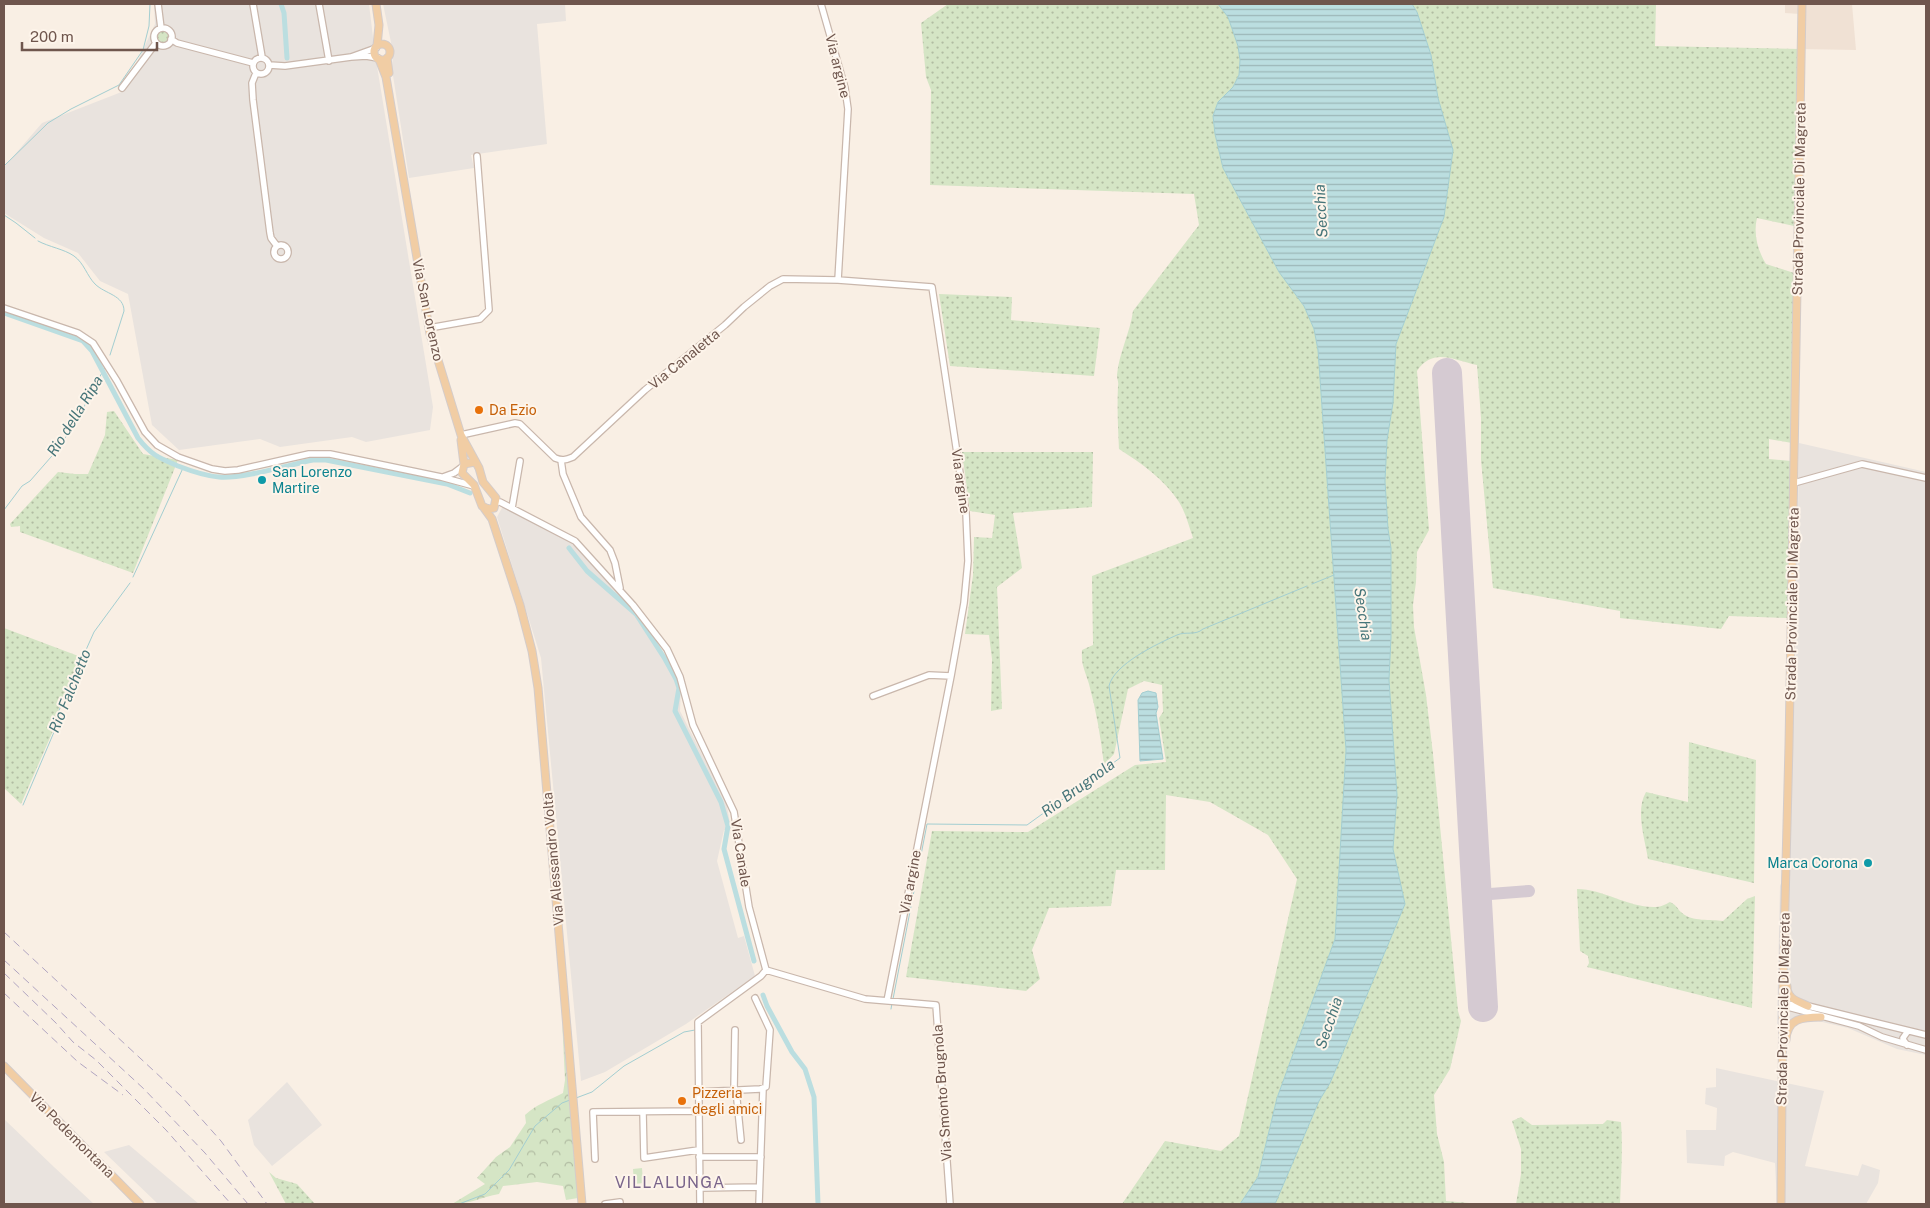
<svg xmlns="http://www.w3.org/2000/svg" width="1930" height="1208" font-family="'Public Sans',sans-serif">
	<defs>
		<pattern id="grass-dots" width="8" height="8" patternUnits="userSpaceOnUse" patternTransform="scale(1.25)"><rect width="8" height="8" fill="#d5e5c5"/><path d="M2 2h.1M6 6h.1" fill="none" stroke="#b1bca2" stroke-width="1.8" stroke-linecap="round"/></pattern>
		<pattern id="forest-crowns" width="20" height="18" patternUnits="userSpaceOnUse" patternTransform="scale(1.25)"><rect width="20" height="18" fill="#d5e5c5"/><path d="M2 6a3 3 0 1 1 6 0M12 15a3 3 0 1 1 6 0" fill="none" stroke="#b1bca2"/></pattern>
		<pattern id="water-rules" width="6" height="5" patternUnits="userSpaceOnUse" patternTransform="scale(1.25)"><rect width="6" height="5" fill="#bbdee0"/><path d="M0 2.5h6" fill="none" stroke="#9cb7b8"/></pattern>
	</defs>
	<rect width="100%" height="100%" fill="#f9efe4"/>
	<path fill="#f0e1d4" d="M 1785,4 L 1852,4 L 1856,50 L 1799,49 L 1800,14 L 1785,13 Z"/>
	<path fill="#e9e3de" d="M 154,4 L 369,4 L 375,54 L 433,407 L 430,430 L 366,442 L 352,437 L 280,447 L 260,439 L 179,450 L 152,425 L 128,294 L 100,281 L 78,253 L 44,238 L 4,213 L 4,167 L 42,123 L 124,91 L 155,24 Z
		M 383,4 L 565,4 L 566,21 L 537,24 L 547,144 L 471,155 L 474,168 L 409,178 L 392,69 L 393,52 Z
		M 1799,443 L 1926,472 L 1926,1055 L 1897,1049 L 1848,1028 L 1818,1021 L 1777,1024 L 1780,886 L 1783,878 L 1787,700 L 1795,702 Z
		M 503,506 L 569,540 L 638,614 L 655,639 L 676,676 L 681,688 L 680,711 L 726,801 L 731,829 L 724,830 L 717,861 L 738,938 L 744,936 L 755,976 L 686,1024 L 605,1072 L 581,1081 L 541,658 L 497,517 Z
		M 1716,1068 L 1824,1091 L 1805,1166 L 1858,1176 L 1862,1164 L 1880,1170 L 1878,1183 L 1866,1204 L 1825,1203 L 1777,1204 L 1775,1163 L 1733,1152 L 1725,1156 L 1724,1166 L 1687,1163 L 1686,1130 L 1716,1130 L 1717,1108 L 1705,1104 L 1706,1088 L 1716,1087 Z
		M 287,1082 L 322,1125 L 272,1166 L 254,1145 L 248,1120 Z
		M 4,1119 L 54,1167 L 94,1204 L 4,1204 Z
		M 129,1145 L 199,1204 L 158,1204 L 104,1152 Z"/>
	<path fill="url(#grass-dots)" d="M 948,4 L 1218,4 L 1228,17 L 1238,46 L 1240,60 L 1239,75 L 1233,87 L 1218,102 L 1213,116 L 1215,134 L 1223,168 L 1279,272 L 1304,306 L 1314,329 L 1318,350 L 1346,750 L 1335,939 L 1277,1098 L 1258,1177 L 1240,1204 L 1122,1204 L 1165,1141 L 1221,1151 L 1239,1136 L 1297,879 L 1268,835 L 1210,802 L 1166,795 L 1165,870 L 1116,870 L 1111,906 L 1049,908 L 1032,950 L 1040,979 L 1026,991 L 906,977 L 932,831 L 1028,832 L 1135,765 L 1166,762 L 1159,718 L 1163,712 L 1162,685 L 1144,681 L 1128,689 L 1114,754 L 1104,765 C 1101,738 1096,710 1089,684 C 1085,670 1081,666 1082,650 L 1093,645 L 1092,576 L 1193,538 C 1189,527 1186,513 1179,502 C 1165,480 1141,463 1119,449 C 1118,428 1117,407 1118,386 C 1119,383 1117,379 1117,375 C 1119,353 1130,333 1133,311 L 1199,225 L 1194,194 L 930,185 L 931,90 L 926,77 L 921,23 Z
		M 1412,4 L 1656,4 L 1655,46 L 1799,49 L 1794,226 L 1757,218 C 1753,234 1758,251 1766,264 L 1794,273 L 1792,443 L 1769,439 L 1769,459 L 1791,461 L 1789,618 L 1729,616 L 1721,629 L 1620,618 L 1620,611 L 1493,588 L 1481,460 L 1481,418 L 1477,365 C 1453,360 1433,347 1417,371 L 1429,530 L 1417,552 L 1416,582 L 1413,605 L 1414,627 L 1426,695 L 1433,754 L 1458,1011 L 1461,1021 L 1450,1069 L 1434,1095 L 1437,1134 L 1444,1162 L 1446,1201 L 1481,1204 L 1275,1204 L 1319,1101 L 1330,1083 L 1405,904 L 1393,849 L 1397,795 L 1389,680 L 1391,637 L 1391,548 L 1388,529 L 1385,481 L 1387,440 L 1393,403 L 1396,344 L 1444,217 L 1453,150 L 1438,98 L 1431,55 L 1417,12 Z
		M157.5 37a5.5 5.5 0 1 1 11 0a5.5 5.5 0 1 1-11 0Z
		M 939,294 L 1012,297 L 1011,320 L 1100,328 L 1094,376 L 950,366 Z
		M 114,411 L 143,454 L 178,460 L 133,573 L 20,532 L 20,526 L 11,527 L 10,524 L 58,472 L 75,474 L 88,474 L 105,435 L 107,412 Z
		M 962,452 L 1093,452 L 1092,507 L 1013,513 L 1022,568 L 997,587 L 1002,709 L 991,711 L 992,659 L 989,635 L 965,634 L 973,575 L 974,537 L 992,538 L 995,515 L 970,511 Z
		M 4,628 L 81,657 L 55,718 L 56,724 L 21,804 L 4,788 Z
		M 1689,742 L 1756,760 L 1754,883 L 1648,859 C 1645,839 1635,811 1646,792 L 1688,802 Z
		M 1577,889 C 1604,889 1628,908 1656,907 C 1661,907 1666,904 1670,902 C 1678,906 1677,909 1682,913 C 1692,922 1711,919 1723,921 L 1747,899 L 1755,896 L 1752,1008 L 1587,967 L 1589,963 L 1588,956 L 1580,951 Z
		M 1521,1117 L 1532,1125 L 1603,1124 L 1607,1120 L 1621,1122 C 1623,1148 1621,1178 1620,1204 L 1516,1204 L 1521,1174 L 1521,1149 L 1512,1121 Z
		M 269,1172 L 276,1178 L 297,1184 L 315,1204 L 286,1204 Z"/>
	<path fill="url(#forest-crowns)" d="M 562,1019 L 578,1198 L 566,1200 L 563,1186 L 537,1182 L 503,1186 L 499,1194 C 482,1197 470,1204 452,1204 L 485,1184 L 477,1178 L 496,1157 L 510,1147 L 526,1123 L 525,1115 C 537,1104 548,1101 563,1093 L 565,1080 Z"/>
	<path fill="#d5e5c5" d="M 642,1168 L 643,1183 L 634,1184 L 633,1169 Z"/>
	<path fill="url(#water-rules)" stroke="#a3ced1" d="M 1218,4 L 1412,4 L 1417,12 L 1431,55 L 1438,98 L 1453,150 L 1444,217 L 1396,344 L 1393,403 L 1387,440 L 1385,481 L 1388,529 L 1391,548 L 1391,637 L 1389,680 L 1397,795 L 1393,849 L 1405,904 L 1330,1083 L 1319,1101 L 1275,1204 L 1240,1204 L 1258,1177 L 1277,1098 L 1335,939 L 1346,750 L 1318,350 L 1314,329 L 1304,306 L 1279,272 L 1223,168 L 1215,134 L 1213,116 L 1218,102 L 1233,87 L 1239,75 L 1240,60 L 1238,46 L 1228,17 Z
		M 1148,691 L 1156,693 L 1158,707 L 1156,713 L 1163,759 L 1140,761 L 1138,700 L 1142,693 Z"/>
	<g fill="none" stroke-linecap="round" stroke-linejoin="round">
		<path stroke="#a3ced1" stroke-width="1" d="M 4,166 L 48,123 L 71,109 L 119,85 L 143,50 L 149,26 L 150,4
			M 4,215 L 16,223 L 35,238
			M 38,241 C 49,247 64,249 74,256 C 84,263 87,276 95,284 C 105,294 124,295 124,311 L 110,355
			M 4,510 L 22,486 L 30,481 L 58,449 L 78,418 L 105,367
			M 133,577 L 183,468
			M 1312,584 L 1334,575
			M 23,805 L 57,725 L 56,717 L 94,632 L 130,583
			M 893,999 L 927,824 L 1027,825 L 1120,758 L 1109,686 C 1114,664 1157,644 1177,635 C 1186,631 1195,636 1203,629 L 1307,586
			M 891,1009 L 892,1003
			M 576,1098 L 592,1092 L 624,1066 L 684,1032 L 695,1030
			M 459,1204 L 485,1194 L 509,1170 L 535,1126 L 562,1103 L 570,1100"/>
		<path stroke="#bbdee0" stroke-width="5" d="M 281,4 L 284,13 L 287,58
			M 4,313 L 83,341 L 92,351 L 138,438 C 151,455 159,458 178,466 C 191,471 205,476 219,477 C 243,479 288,465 313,460 L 326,460 L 447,484 L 470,493
			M 569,548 L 587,571 L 636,614 L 665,659 L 676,679 L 679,688 L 675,711 L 721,802 L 728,826 L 724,849 L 754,961
			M 763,995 L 767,1006 L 792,1052 L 805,1069 L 814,1097 L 818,1204"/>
		<path stroke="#d5cad2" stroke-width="12" d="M 1477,895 L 1529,891"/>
		<path stroke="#d5cad2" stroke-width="30" d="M 1447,373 L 1483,1007"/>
		<defs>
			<path id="minor" d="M 158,4 L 161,28
				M 253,4 L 262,57
				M 319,4 L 329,61
				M 821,4 L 845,88 L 848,109 L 838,280
				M154 37a9 9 0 1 1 18 0a9 9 0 1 1-18 0Z
				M 171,39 L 177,43 L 253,63
				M 376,48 L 351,57 L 366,56 L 378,58
				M253 66a8 8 0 1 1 16 0a8 8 0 1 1-16 0Z
				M 269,65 L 285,66 L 351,57
				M 256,73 L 252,83 L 253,100 L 270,233 L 271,238 L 277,246
				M 122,88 L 156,43
				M274 252a7 7 0 1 1 14 0a7 7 0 1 1-14 0Z
				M 4,308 L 78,333 L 93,343 L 117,381 L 145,432 L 157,445 L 178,457 L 212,469 L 225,471 L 238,470 L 309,454 L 330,454 L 441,477 L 474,486
				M 429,328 L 480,319 L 489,310 L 477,156
				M 461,435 L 515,423 L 520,424 L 555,458 C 562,461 566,460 573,457 L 645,390 L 725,325 L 744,307 L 770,286 L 783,279 L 838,280 L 932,287 L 966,513 L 968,561 L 964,603 L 951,676 L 887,1001
				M 561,460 L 563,474 L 581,517 L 610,550 L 615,563 L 620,588
				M 443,477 L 454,473 L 462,467
				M 1794,483 L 1862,464 L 1926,478
				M 496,502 L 500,502 L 575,541 L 633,605 L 667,649 L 680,677 L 693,725 L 734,812 L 749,907 L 766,970
				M 512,508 L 520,461
				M 873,696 L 929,675 L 951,676
				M 766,970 L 865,999 L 936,1005 L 950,1204
				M 1783,1004 L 1788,1007 L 1859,1026 L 1882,1037 L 1926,1050
				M 1783,1004 L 1808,1006 L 1926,1035
				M 1907,1045 L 1904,1041 L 1903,1038 L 1908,1031
				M 734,1090 L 735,1030
				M 736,1090 L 741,1140
				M 698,1092 L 760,1089 L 766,1087 L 770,1030 L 755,998
				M 643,1112 L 644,1158 L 698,1150
				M 699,1157 L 761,1157
				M 595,1159 L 593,1112 L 698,1111
				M 700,1188 L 759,1187
				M 605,1204 L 620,1202
				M 700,1204 L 698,1022 L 761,976 L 766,970
				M 759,1204 L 763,1089"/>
			<path id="major" d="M 376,4 L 379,25 L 377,46
				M374 52a8 8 0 1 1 16 0a8 8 0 1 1-16 0Z
				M 387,58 L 389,73
				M 379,59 L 386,77 L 430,334 L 461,435 L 479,468 L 483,482 L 496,498 L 494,508 L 488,509 L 482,506 L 474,485 L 462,473 L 464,464 L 475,462
				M 461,440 L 464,464
				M 484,508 L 492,519 L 520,605 L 532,651 L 538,688 L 582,1204
				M 1787,986 C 1787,999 1797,1001 1808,1006
				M 1786,1040 C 1787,1018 1803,1017 1821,1017
				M 4,1066 L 140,1204
				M 1781,1204 L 1783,983 L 1789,745 L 1802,4"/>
		</defs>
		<use href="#minor" stroke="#c9b7ac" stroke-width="8"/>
		<use href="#major" stroke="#d4ccca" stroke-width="9"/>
		<use href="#minor" stroke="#fff" stroke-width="5.5"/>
		<use href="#major" stroke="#f1cda4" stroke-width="7"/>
		<path stroke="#b1a5c1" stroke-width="1" stroke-dasharray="8 5" stroke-linecap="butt" d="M 4,932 L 181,1096 L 221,1141 L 267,1204
			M 4,960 L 144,1089 L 205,1153 L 248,1204
			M 4,973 L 56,1023 L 73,1042 L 96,1060 L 166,1130 L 231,1204
			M 4,993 L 78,1062 L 123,1095"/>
	</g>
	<g fill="#e8710a" stroke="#fdf4ea" stroke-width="2">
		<circle cx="479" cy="410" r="5"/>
		<circle cx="682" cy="1101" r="5"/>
	</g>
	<g fill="#0f9aa8" stroke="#fdf4ea" stroke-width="2">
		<circle cx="262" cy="480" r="5"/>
		<circle cx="1868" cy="863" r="5"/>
	</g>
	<g text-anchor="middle" stroke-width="4" stroke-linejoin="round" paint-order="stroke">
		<g font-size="14" fill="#6f564d" stroke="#fdf4ea">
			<text transform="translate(838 66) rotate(76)" y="5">Via argine</text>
			<text transform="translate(1799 199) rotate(-89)" y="5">Strada Provinciale Di Magreta</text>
			<text transform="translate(428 310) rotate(78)" y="5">Via San Lorenzo</text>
			<text transform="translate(684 359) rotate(-39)" y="5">Via Canaletta</text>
			<text transform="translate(961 481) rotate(82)" y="5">Via argine</text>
			<text transform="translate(1792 604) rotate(-89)" y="5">Strada Provinciale Di Magreta</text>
			<text transform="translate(741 853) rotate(81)" y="5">Via Canale</text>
			<text transform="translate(553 859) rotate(-95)" y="5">Via Alessandro Volta</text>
			<text transform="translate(910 882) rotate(-79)" y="5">Via argine</text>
			<text transform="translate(1783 1009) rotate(-89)" y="5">Strada Provinciale Di Magreta</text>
			<text transform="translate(942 1093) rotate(-94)" y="5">Via Smonto Brugnola</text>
			<text transform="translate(72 1135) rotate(45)" y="5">Via Pedemontana</text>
		</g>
		<g font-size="14" fill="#c56008" stroke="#fdf4ea" text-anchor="start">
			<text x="489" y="415">Da Ezio</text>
			<text x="692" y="1098">Pizzeria<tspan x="692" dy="16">degli amici</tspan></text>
		</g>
		<g font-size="14" fill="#0d838f" stroke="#fdf4ea" text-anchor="start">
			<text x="272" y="477">San Lorenzo<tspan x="272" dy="16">Martire</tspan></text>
			<text x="1858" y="868" text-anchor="end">Marca Corona</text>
		</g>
		<g font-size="15" font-style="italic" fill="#467579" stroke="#fdf4ea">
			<text transform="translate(1321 211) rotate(-93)" y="5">Secchia</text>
			<text transform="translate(75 416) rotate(-58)" y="5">Rio della Ripa</text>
			<text transform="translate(1363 614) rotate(82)" y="5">Secchia</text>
			<text transform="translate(70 691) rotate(-68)" y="5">Rio Falchetto</text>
			<text transform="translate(1078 788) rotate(-36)" y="5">Rio Brugnola</text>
			<text transform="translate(1329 1023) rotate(-71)" y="5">Secchia</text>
		</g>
		<g font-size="16" letter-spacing="1" fill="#7a658b" stroke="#fdf4ea">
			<text x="670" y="1188">VILLALUNGA</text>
		</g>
	</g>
	<rect width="1930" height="1208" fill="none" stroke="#6f564d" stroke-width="10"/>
	<path d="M22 42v8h135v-8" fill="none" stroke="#6f564d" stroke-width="2.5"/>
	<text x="30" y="42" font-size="15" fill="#6f564d" stroke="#fdf4ea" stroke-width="4" paint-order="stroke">200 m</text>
</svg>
